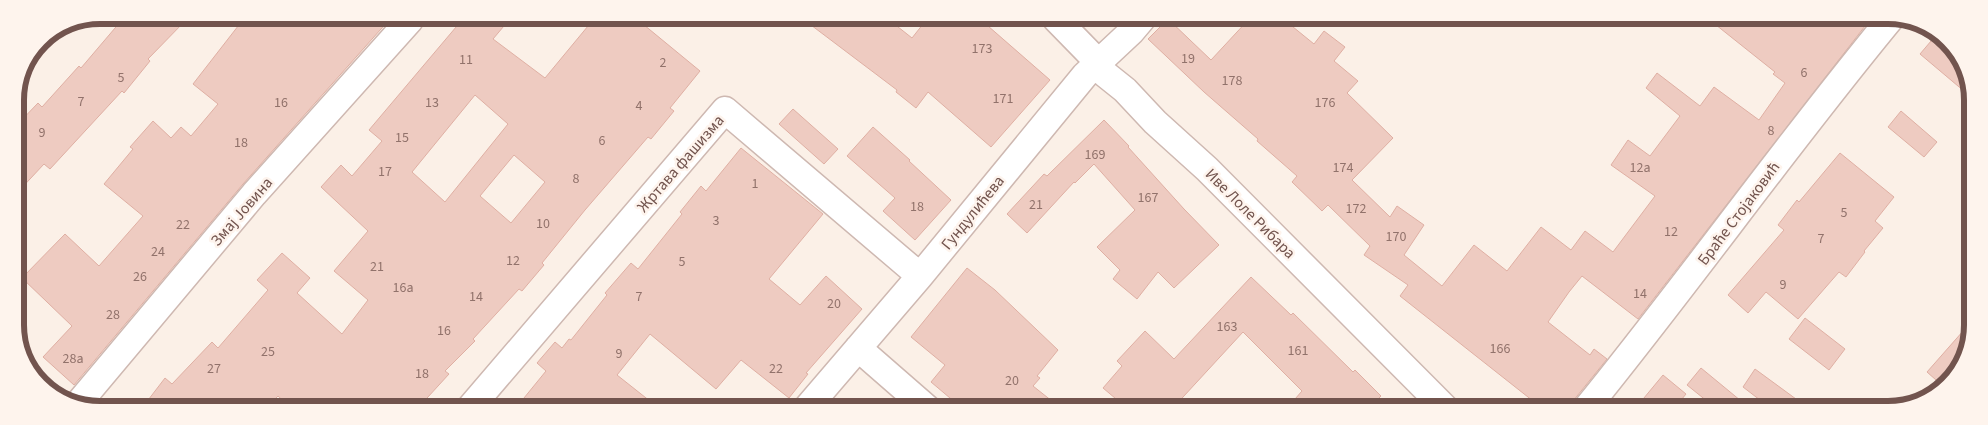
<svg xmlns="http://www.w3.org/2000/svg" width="1988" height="425" font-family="'Source Sans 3',sans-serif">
	<rect width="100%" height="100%" fill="#fbf0e7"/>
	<path fill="#eecbc1" stroke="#dfafa3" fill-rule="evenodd" d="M 1706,17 L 1872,17 L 1638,319 L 1582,276 L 1569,292 L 1548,322 L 1590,355 L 1594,349 L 1607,359 L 1573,401 L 1570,410 L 1526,410 L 1533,401 L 1400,296 L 1408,285 L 1364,255 L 1370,246 L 1328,205 L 1322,211 L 1292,182 L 1297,176 L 1257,141 L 1258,139 L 1204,92 L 1148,39 L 1168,19 L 1211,60 L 1250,18 L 1282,18 L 1314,44 L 1324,31 L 1345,47 L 1334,61 L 1358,81 L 1347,93 L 1393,138 L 1352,180 L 1390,217 L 1397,206 L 1424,225 L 1404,255 L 1442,286 L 1474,245 L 1507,271 L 1541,227 L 1571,250 L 1585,231 L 1613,252 L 1655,196 L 1611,165 L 1628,140 L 1650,156 L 1680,116 L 1646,88 L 1657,73 L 1700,106 L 1714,87 L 1759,120 L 1785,83 L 1773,74 L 1775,72 Z
		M 803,19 L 888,19 L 912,38 L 927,19 L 980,19 L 1050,80 L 991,147 L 928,92 L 916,108 L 896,92 L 897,90 Z
		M 389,20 L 243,184 L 74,385 L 43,357 L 72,326 L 22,278 L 65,234 L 99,266 L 143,216 L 104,184 L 133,149 L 130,147 L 153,121 L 171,138 L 181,127 L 191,136 L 218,104 L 193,84 L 242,21 Z
		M 462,20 L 509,20 L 493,39 L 545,78 L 593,20 L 638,20 L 700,71 L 670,108 L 674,111 L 651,139 L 648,137 L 585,210 L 542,263 L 544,265 L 522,291 L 519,289 L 473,339 L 475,341 L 445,371 L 449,374 L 417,409 L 292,409 L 278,396 L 265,409 L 142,408 L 165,378 L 172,384 L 212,342 L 218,348 L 268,290 L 257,280 L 282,253 L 310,278 L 297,293 L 342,334 L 368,300 L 334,271 L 368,231 L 321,187 L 341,165 L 352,176 L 382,141 L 369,130 ZM 475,95 L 508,124 L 445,202 L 412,172 ZM 514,155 L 545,182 L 511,223 L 480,196 Z
		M 121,21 L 185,21 L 148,59 L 150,61 L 124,93 L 122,91 L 50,169 L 44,164 L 16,194 L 15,127 L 38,103 L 42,107 L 79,66 L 81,68 Z
		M 1937,34 L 1950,43 L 1971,83 L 1971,97 L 1920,54 Z
		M 793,109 L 838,149 L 824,164 L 779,124 Z
		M 1901,111 L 1937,142 L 1924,157 L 1888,127 Z
		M 1104,120 L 1129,146 L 1128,147 L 1184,209 L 1219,245 L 1174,288 L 1158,272 L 1137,299 L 1113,279 L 1120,270 L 1097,247 L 1135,210 L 1094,164 L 1075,183 L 1074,182 L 1027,233 L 1007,214 L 1044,174 L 1047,176 Z
		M 873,127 L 910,160 L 909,161 L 951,200 L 915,240 L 883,211 L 895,198 L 847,156 Z
		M 741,148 L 823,214 L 769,279 L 800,305 L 826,276 L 862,309 L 806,373 L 808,374 L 789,398 L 741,360 L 716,389 L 650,334 L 617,375 L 660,409 L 515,409 L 546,371 L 537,363 L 555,342 L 562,348 L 569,339 L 571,340 L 607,295 L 605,293 L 631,263 L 638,269 L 682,214 L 680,212 L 701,186 L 706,191 Z
		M 1840,153 L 1894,197 L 1875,221 L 1883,228 L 1864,251 L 1865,252 L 1846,277 L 1839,272 L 1798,319 L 1766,292 L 1748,313 L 1728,295 L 1784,230 L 1778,225 L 1797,200 L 1799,202 Z
		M 967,268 L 995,290 L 1058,350 L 1037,376 L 1040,378 L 1033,386 L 1062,409 L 963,409 L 931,382 L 945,365 L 911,337 Z
		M 1251,277 L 1291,315 L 1293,313 L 1353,372 L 1355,370 L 1381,396 L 1368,409 L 1305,409 L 1295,399 L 1302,391 L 1243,332 L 1172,409 L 1128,409 L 1103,388 L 1122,366 L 1117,361 L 1145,331 L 1174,359 Z
		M 1805,318 L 1845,349 L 1829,370 L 1789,339 Z
		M 1971,322 L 1971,342 L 1945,388 L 1927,372 Z
		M 1701,368 L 1752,410 L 1718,410 L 1687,385 Z
		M 1755,369 L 1811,410 L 1773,410 L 1743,387 Z
		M 1663,375 L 1686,394 L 1673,410 L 1634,410 Z"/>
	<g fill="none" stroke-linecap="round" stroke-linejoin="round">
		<defs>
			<path id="minor" d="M 1056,19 L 1098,62 L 1105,74 L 1125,90 L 1155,122 L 1207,169 L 1446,409
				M 858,348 L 928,409
				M 77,405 L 254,194 L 410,20
				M 469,409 L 725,110 L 920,276
				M 806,409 L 920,276 L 1085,75 L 1131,32 L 1142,19
				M 1585,410 C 1690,281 1786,145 1892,17"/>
		</defs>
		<use href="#minor" stroke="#ceb8b1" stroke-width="29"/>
		<use href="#minor" stroke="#fff" stroke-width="26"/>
	</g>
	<g text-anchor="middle" stroke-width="5" stroke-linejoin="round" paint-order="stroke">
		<g font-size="14" fill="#91726b">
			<text x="982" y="53">173</text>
			<text x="1188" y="63">19</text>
			<text x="466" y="64">11</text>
			<text x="663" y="67">2</text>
			<text x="1804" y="77">6</text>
			<text x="121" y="82">5</text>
			<text x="1232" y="85">178</text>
			<text x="1003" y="103">171</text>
			<text x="81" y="106">7</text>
			<text x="281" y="107">16</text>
			<text x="432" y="107">13</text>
			<text x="1325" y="107">176</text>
			<text x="639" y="110">4</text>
			<text x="1771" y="135">8</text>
			<text x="42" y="137">9</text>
			<text x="402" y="142">15</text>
			<text x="602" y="145">6</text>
			<text x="241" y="147">18</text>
			<text x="1095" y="159">169</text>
			<text x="1343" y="172">174</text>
			<text x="1640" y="172">12a</text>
			<text x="385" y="176">17</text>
			<text x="576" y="183">8</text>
			<text x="755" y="188">1</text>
			<text x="1148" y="202">167</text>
			<text x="1036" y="209">21</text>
			<text x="917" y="211">18</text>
			<text x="1356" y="213">172</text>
			<text x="1844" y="217">5</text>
			<text x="716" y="225">3</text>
			<text x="543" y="228">10</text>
			<text x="183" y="229">22</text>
			<text x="1671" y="236">12</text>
			<text x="1396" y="241">170</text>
			<text x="1821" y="243">7</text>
			<text x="158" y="256">24</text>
			<text x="513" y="265">12</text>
			<text x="682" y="266">5</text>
			<text x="377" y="271">21</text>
			<text x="140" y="281">26</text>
			<text x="1783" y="289">9</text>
			<text x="403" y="292">16a</text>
			<text x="1640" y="298">14</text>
			<text x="476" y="301">14</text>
			<text x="639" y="301">7</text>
			<text x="834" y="308">20</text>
			<text x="113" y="319">28</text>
			<text x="1227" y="331">163</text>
			<text x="444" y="335">16</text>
			<text x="1500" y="353">166</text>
			<text x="1298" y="355">161</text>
			<text x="268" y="356">25</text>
			<text x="619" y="358">9</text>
			<text x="73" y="363">28a</text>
			<text x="214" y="373">27</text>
			<text x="776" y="373">22</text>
			<text x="422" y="378">18</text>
			<text x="1012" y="385">20</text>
		</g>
		<g font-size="16" fill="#72544e" stroke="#fef4ed">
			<text transform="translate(680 163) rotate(-49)" y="6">Жртава фашизма</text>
			<text transform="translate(241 211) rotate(-49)" y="6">Змај Јовина</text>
			<text transform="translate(972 212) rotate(-51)" y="6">Гундулићева</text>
			<text transform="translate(1251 213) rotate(45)" y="6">Иве Лоле Рибара</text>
			<text transform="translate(1738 213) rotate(-53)" y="6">Браће Стојаковић</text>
		</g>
	</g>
	<path d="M0 0H1988V425H0ZM100 24H1888A76 76 0 0 1 1964 100V325A76 76 0 0 1 1888 401H100A76 76 0 0 1 24 325V100A76 76 0 0 1 100 24Z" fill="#fef4ed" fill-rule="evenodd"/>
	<path fill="none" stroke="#72544e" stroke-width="6" d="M100 24H1888A76 76 0 0 1 1964 100V325A76 76 0 0 1 1888 401H100A76 76 0 0 1 24 325V100A76 76 0 0 1 100 24Z"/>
</svg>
